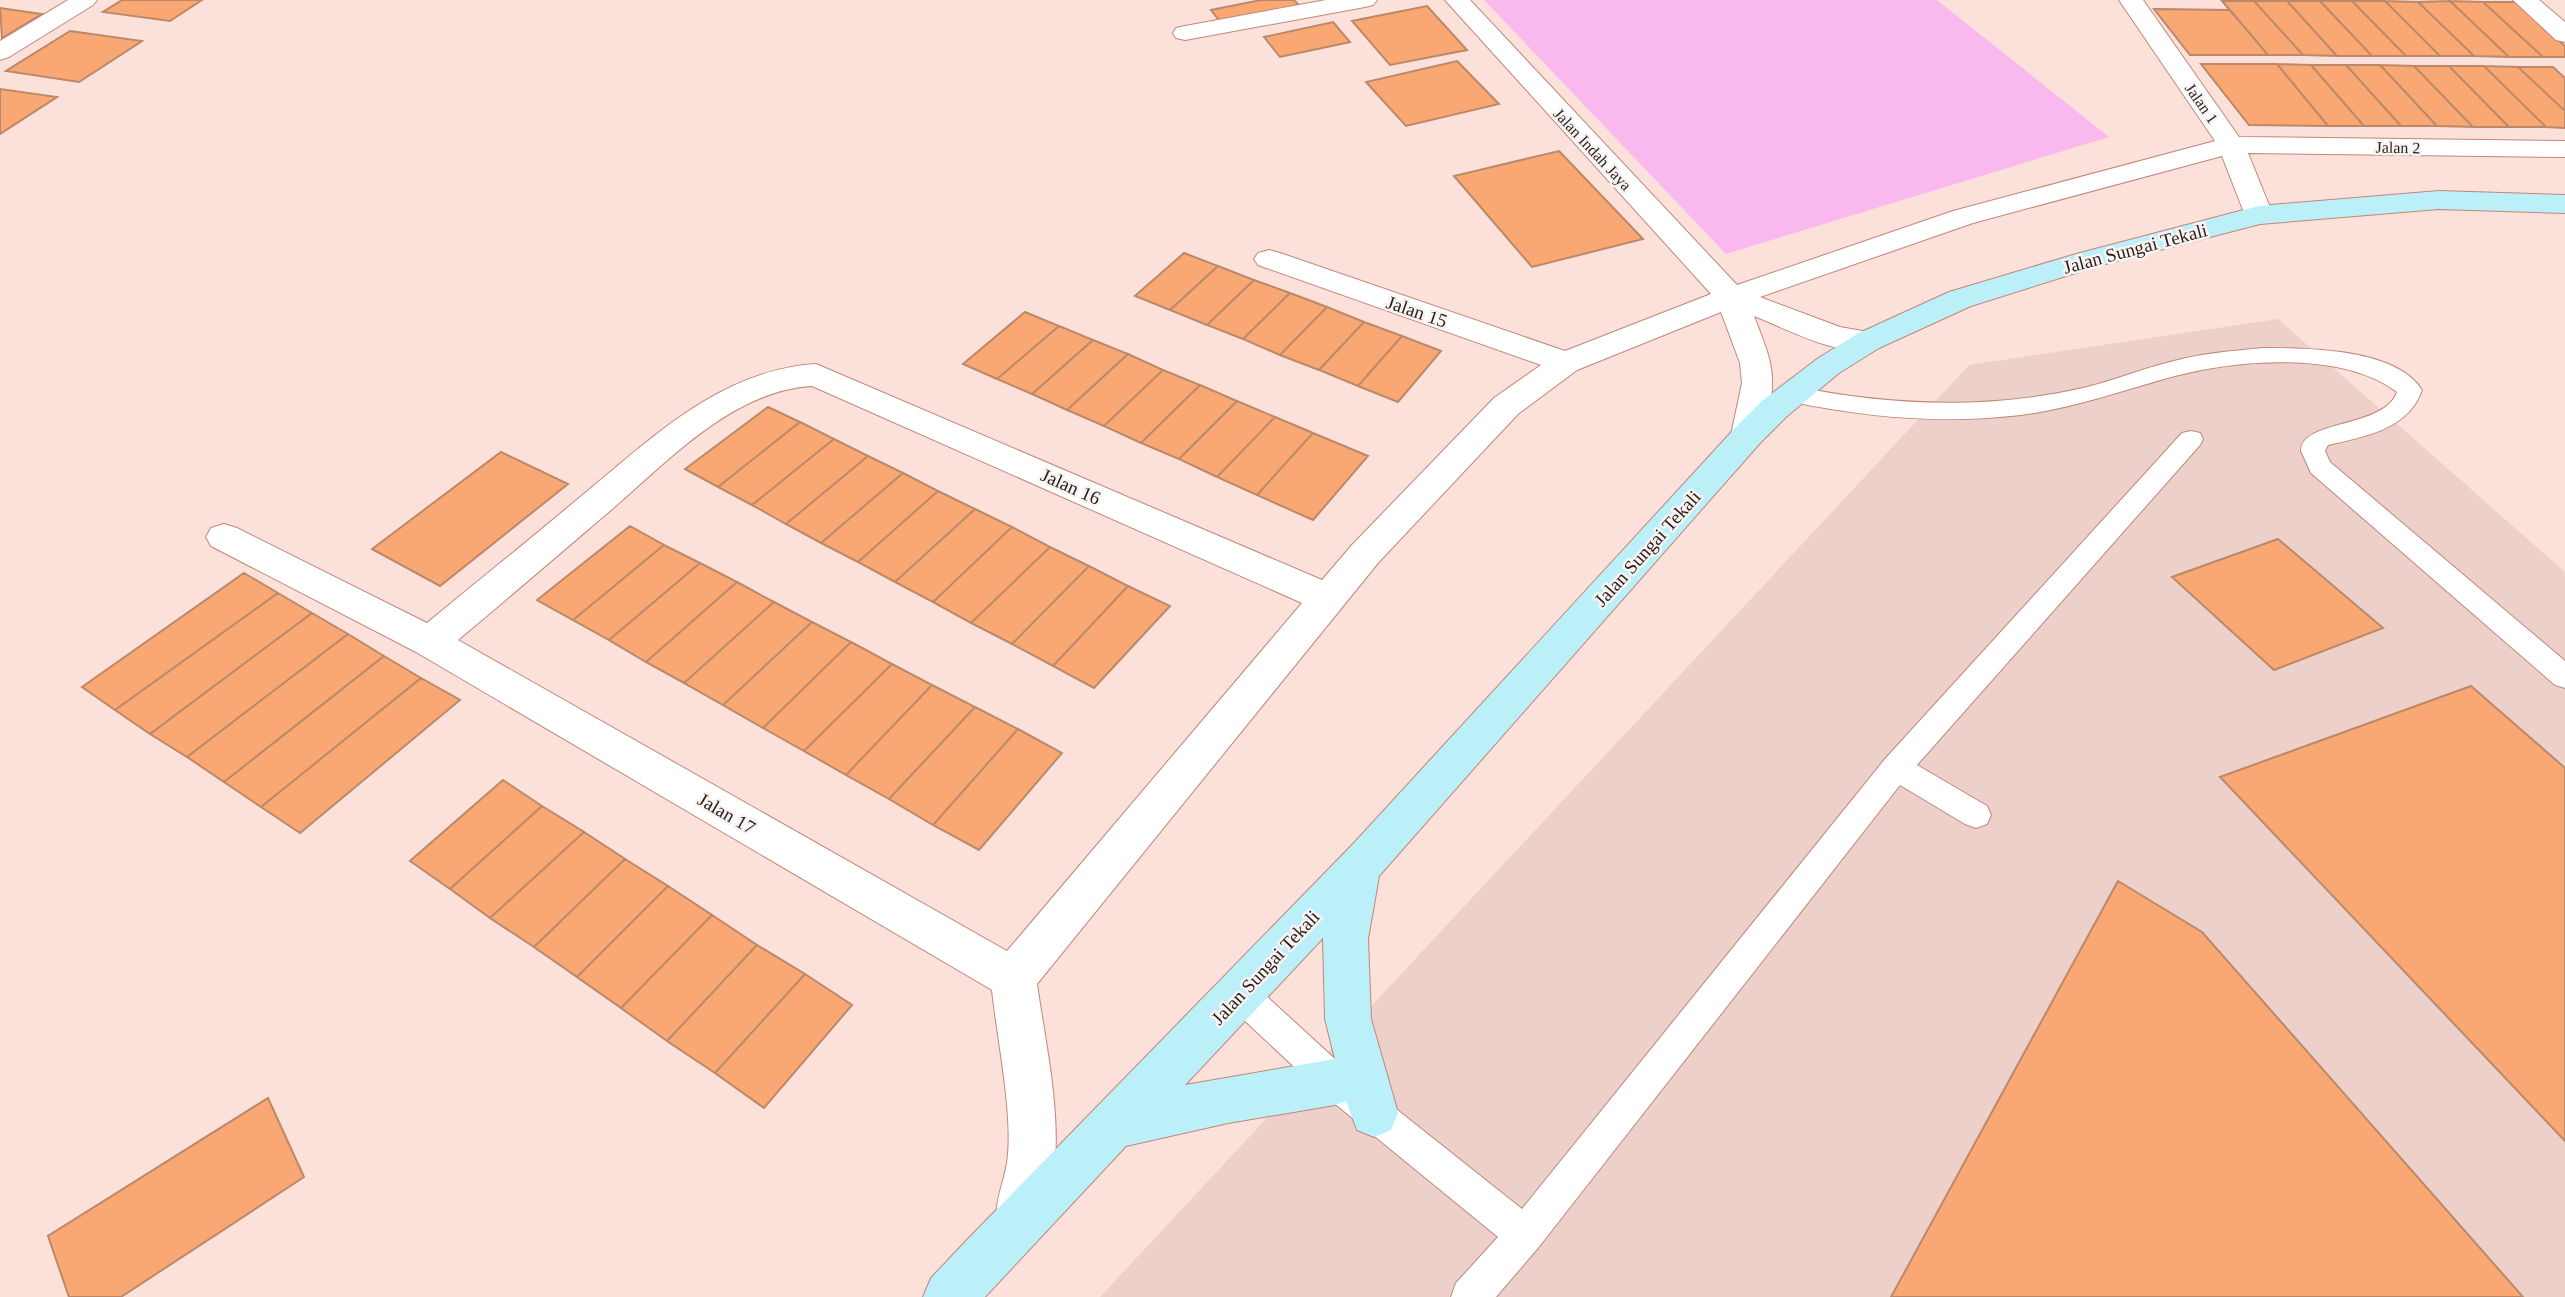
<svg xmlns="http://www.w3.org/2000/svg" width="2565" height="1297" font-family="Georgia,serif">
	<rect width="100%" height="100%" fill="#fce1db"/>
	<path fill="#edd0ca" d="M 2278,319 L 2565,572 L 2565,1297 L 1100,1297 L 1969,365 Z"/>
	<path fill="#fab9ee" d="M 1484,0 L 1937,0 L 2109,137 L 1726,254 Z"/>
	<path fill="#f9a874" stroke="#bb8969" stroke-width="2" d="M 122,0 L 202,0 L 170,21 L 103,12 Z
		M 1261,0 L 1294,0 L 1307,14 L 1227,31 L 1211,10 Z
		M 2222,1 L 2254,1 L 2303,55 L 2268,55 Z
		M 2254,1 L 2287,1 L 2337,56 L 2303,55 Z
		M 2287,1 L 2320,1 L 2372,56 L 2337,56 Z
		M 2320,1 L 2352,1 L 2406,56 L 2372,56 Z
		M 2352,1 L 2385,1 L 2440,56 L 2406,56 Z
		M 2385,1 L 2418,2 L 2474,56 L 2440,56 Z
		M 2450,1 L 2509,57 L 2474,56 L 2418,2 Z
		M 2450,1 L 2483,2 L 2543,57 L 2509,57 Z
		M 2483,2 L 2516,2 L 2565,46 L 2565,57 L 2543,57 Z
		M 1427,6 L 1467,50 L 1390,65 L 1352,21 Z
		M 0,8 L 42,14 L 2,38 Z
		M 2154,9 L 2230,10 L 2268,55 L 2190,55 Z
		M 1333,22 L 1350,42 L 1280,57 L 1264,37 Z
		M 70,31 L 142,41 L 79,82 L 6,71 Z
		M 1457,61 L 1499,104 L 1406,126 L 1366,82 Z
		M 2201,64 L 2277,64 L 2328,126 L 2249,125 Z
		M 2277,64 L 2311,65 L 2364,126 L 2328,126 Z
		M 2311,65 L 2346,65 L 2401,126 L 2364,126 Z
		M 2346,65 L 2380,65 L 2437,126 L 2401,126 Z
		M 2380,65 L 2414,66 L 2473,127 L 2437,126 Z
		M 2414,66 L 2449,66 L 2509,127 L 2473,127 Z
		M 2449,66 L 2484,66 L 2546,127 L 2509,127 Z
		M 2484,66 L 2518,67 L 2565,111 L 2565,128 L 2546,127 Z
		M 2518,67 L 2553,67 L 2565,78 L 2565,111 Z
		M 0,89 L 57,97 L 0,134 Z
		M 1559,151 L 1643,239 L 1532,267 L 1454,176 Z
		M 1184,253 L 1218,266 L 1170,310 L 1135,296 Z
		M 1218,266 L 1254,280 L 1207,325 L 1170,310 Z
		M 1254,280 L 1290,293 L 1243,339 L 1207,325 Z
		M 1290,293 L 1327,307 L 1280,355 L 1243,339 Z
		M 1327,307 L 1364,322 L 1319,370 L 1280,355 Z
		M 1025,312 L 1059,326 L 997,379 L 963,364 Z
		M 1364,322 L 1402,336 L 1358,386 L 1319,370 Z
		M 1059,326 L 1093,340 L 1032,394 L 997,379 Z
		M 1402,336 L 1441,351 L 1398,402 L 1358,386 Z
		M 1093,340 L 1128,354 L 1067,410 L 1032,394 Z
		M 1128,354 L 1163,370 L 1104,426 L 1067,410 Z
		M 1163,370 L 1200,385 L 1141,443 L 1104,426 Z
		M 1200,385 L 1237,401 L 1179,459 L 1141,443 Z
		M 1237,401 L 1275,417 L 1217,477 L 1179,459 Z
		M 768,407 L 800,422 L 718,487 L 685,469 Z
		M 1275,417 L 1313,433 L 1257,495 L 1217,477 Z
		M 800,422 L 834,439 L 752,505 L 718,487 Z
		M 1313,433 L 1368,456 L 1313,520 L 1257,495 Z
		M 834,439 L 868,456 L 786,524 L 752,505 Z
		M 501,452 L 568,484 L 440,586 L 372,549 Z
		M 868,456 L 903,473 L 821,543 L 786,524 Z
		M 903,473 L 938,491 L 858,562 L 821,543 Z
		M 938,491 L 975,509 L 895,582 L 858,562 Z
		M 975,509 L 1012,527 L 933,602 L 895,582 Z
		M 630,526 L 664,545 L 573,620 L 537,600 Z
		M 1012,527 L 1050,547 L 971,623 L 933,602 Z
		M 2278,539 L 2383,628 L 2274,670 L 2172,577 Z
		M 664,545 L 700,563 L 609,640 L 573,620 Z
		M 1050,547 L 1089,566 L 1012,644 L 971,623 Z
		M 700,563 L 737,582 L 646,662 L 609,640 Z
		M 1089,566 L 1128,586 L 1053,666 L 1012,644 Z
		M 244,573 L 278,593 L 115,710 L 82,687 Z
		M 737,582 L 774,602 L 684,683 L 646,662 Z
		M 1128,586 L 1170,606 L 1094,688 L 1053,666 Z
		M 278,593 L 312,613 L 150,734 L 115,710 Z
		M 774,602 L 812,622 L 723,705 L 684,683 Z
		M 312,613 L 348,634 L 187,757 L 150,734 Z
		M 812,622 L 851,642 L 763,728 L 723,705 Z
		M 348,634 L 384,656 L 224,782 L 187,757 Z
		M 851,642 L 892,664 L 804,751 L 763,728 Z
		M 384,656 L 421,678 L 261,807 L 224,782 Z
		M 892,664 L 932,685 L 846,775 L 804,751 Z
		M 421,678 L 460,700 L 300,833 L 261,807 Z
		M 932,685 L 975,707 L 889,799 L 846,775 Z
		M 2471,686 L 2565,768 L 2565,1141 L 2220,777 Z
		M 975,707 L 1018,729 L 933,825 L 889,799 Z
		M 1018,729 L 1062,753 L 979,850 L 933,825 Z
		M 503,780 L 542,806 L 450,889 L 410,861 Z
		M 542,806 L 584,832 L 490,918 L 450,889 Z
		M 584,832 L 625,859 L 534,947 L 490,918 Z
		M 625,859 L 668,886 L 577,977 L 534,947 Z
		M 2118,881 L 2202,932 L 2523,1297 L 1891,1297 Z
		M 668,886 L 712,915 L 621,1008 L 577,977 Z
		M 712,915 L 757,945 L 667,1041 L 621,1008 Z
		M 757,945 L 805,974 L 715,1073 L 667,1041 Z
		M 805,974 L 852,1005 L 764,1108 L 715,1073 Z
		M 268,1098 L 304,1177 L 121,1297 L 69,1297 L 48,1236 Z"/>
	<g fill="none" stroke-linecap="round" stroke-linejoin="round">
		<defs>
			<path id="lane" d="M 2263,348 C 2307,348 2396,348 2422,390 C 2409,429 2364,437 2328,445 L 2325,451 L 2330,462 L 2565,661 L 2565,688 L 2555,685 L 2311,473 L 2301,451 C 2301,419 2384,429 2397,392 C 2343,351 2239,359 2175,376 C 2123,390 2075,408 2021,415 C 1943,424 1870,418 1793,402 L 1785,400 L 1781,394 L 1785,388 L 1793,386 C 1890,406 1986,410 2083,388 C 2114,381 2143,368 2174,361 C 2203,353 2233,351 2263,348 Z
				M 2191,431 L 2200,433 L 2203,439 L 2200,445 L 1917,765 L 1987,806 L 1991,815 L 1987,824 L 1976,828 L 1965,824 L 1900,785 L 1538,1248 L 1496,1297 L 1451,1297 L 1456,1283 L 1498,1237 L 1323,1094 L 1228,1005 L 1223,994 L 1228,983 L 1240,978 L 1252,983 L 1347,1070 L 1522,1209 L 1885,759 L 2182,433 Z"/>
			<path id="street" d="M 68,0 L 97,0 L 93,5 L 9,57 L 0,60 L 0,41 Z
				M 1326,0 L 1377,0 L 1373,5 L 1365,7 L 1185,40 L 1176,38 L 1173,33 L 1176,28 L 1185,26 Z
				M 1445,0 L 1470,0 L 1737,285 L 1953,211 L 2215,141 L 2119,0 L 2143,0 L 2239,137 L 2565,141 L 2565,157 L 2248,153 L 2273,215 L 2269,221 L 2259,224 L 2249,221 L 2245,215 L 2222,156 L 1973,223 L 1760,297 L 1840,327 L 1879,334 L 1884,341 L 1879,348 C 1840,359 1790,330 1754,316 C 1769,356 1777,369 1769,412 C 1767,423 1766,433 1760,443 L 1748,446 L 1736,443 L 1731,435 L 1742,383 L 1740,363 L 1721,312 L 1577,370 L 1518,414 L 1378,563 L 1037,984 C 1049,1068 1072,1154 1038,1236 L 1020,1244 L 1002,1236 C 990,1207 1002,1192 1007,1163 C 1014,1116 997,1039 992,990 L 416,652 L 211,546 L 206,537 L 211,528 L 224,524 L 237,528 L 427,623 C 478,581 529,540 579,498 C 650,440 719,370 816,364 L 1322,580 L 1352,545 L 1494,398 L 1541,365 L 1258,265 L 1254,259 L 1258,253 L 1269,250 L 1280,253 L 1565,351 L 1711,294 ZM 812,386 L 1302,603 L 1007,951 L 458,640 C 507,599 556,557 604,516 C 664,466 729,391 812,386 Z
				M 2513,0 L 2539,0 L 2565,22 L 2565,42 L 2556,40 Z"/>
			<path id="secondary" d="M 2439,191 L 2565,195 L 2565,213 L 2439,209 L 2260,224 L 2098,266 L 1971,306 L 1879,348 L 1839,373 L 1786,417 L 1760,443 L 1379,876 L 1368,939 L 1371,1019 L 1398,1113 L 1391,1130 L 1374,1137 L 1357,1130 L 1346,1101 L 1335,1105 L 1228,1123 L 1126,1146 L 985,1297 L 923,1297 L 931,1278 L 967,1240 L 1354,843 L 1736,427 L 1762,401 L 1817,359 L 1857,334 L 1949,292 L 2076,254 L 2259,206 ZM 1323,938 L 1325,1019 L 1335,1059 L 1185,1085 Z"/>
		</defs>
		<use href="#lane" stroke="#c18679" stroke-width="2"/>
		<use href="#street" stroke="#c18679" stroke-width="2"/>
		<use href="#secondary" stroke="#c18679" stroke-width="2"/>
		<use href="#lane" fill="#fff" fill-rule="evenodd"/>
		<use href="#street" fill="#fff" fill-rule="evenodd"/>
		<use href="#secondary" fill="#bbf0f8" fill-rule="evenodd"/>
	</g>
	<g text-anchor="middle" stroke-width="5" stroke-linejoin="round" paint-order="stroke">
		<g font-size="16" fill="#331c17" stroke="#f5f5f5">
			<text transform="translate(2202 103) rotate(55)" y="6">Jalan 1</text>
			<text transform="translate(2398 147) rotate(1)" y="6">Jalan 2</text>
			<text transform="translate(1593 149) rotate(47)" y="6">Jalan Indah Jaya</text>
		</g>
		<g font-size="19" fill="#331c17" stroke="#f5f5f5">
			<text transform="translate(2135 248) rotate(-15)" y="7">Jalan Sungai Tekali</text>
			<text transform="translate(1417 311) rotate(19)" y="7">Jalan 15</text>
			<text transform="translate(1071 486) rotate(24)" y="7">Jalan 16</text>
			<text transform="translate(1647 548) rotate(-48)" y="7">Jalan Sungai Tekali</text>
			<text transform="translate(727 813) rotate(30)" y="7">Jalan 17</text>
			<text transform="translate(1265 967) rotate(-47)" y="7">Jalan Sungai Tekali</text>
		</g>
	</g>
</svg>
